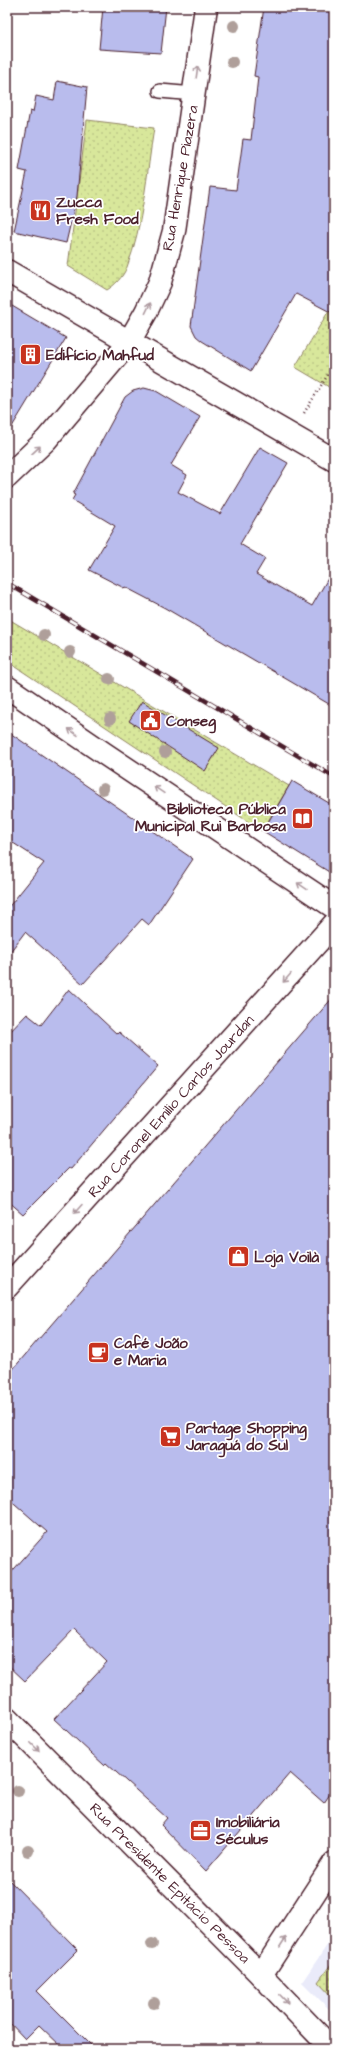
<svg xmlns="http://www.w3.org/2000/svg" width="341" height="2056" font-family="'Architects Daughter',sans-serif">
	<defs>
		<pattern id="green-dots" width="8" height="8" patternUnits="userSpaceOnUse"><rect width="8" height="8" fill="#d8e79b"/><path d="M2 2h.1M6 6h.1" fill="none" stroke="#bbc686" stroke-width="1.8" stroke-linecap="round"/></pattern>
	</defs>
	<rect width="100%" height="100%" fill="#fff"/>
	<filter id="ink" filterUnits="userSpaceOnUse"><feTurbulence type="fractalNoise" baseFrequency=".025" numOctaves="2"/><feDisplacementMap in="SourceGraphic" scale="8" xChannelSelector="R" yChannelSelector="G"/><feConvolveMatrix kernelMatrix="1 2 1 2 8 2 1 2 1" color-interpolation-filters="sRGB"/></filter>
	<g filter="url(#ink)">
		<path fill="#eaebfa" d="M 334,1935 L 334,2014 L 302,1982 Z"/>
		<path fill="url(#green-dots)" stroke="#918363" d="M 87,120 L 154,128 C 147,171 143,227 127,267 C 123,277 115,285 107,290 L 68,266 Z
			M 331,307 L 334,308 L 334,390 L 295,367 Z
			M 7,618 L 289,786 L 262,831 L 7,661 Z
			M 331,1964 L 334,1966 L 334,1999 L 318,1982 Z"/>
		<path fill="#b9bced" stroke="#4a1f2b" d="M 103,7 L 166,7 L 161,53 L 99,49 Z
			M 264,7 L 334,7 L 334,314 L 296,294 L 251,371 L 202,341 L 196,336 L 191,326 L 210,187 L 236,190 L 243,139 L 251,140 L 258,77 L 254,76 Z
			M 57,81 L 87,87 L 77,196 L 66,243 L 14,231 L 27,172 L 19,170 L 30,111 L 33,112 L 36,96 L 54,100 Z
			M 7,303 L 66,338 L 7,435 Z
			M 144,388 L 156,391 L 200,417 L 171,465 L 187,475 L 178,492 L 220,514 L 260,447 L 288,463 L 240,544 L 265,559 L 256,574 L 312,606 L 334,568 L 334,707 L 165,608 L 125,587 L 124,588 L 89,570 L 115,526 L 72,500 L 75,495 L 73,494 L 125,397 L 133,391 Z
			M 142,701 L 219,748 L 205,771 L 129,721 Z
			M 7,731 L 193,859 L 149,925 L 142,919 L 83,984 L 25,932 L 7,956 L 7,909 L 44,863 L 7,839 Z
			M 292,781 L 334,806 L 334,875 L 263,831 Z
			M 69,989 L 117,1034 L 119,1032 L 158,1066 L 71,1169 L 69,1168 L 23,1214 L 7,1200 L 7,1035 L 27,1014 L 41,1025 Z
			M 334,996 L 334,1788 L 324,1803 L 290,1773 L 206,1871 L 161,1825 L 167,1818 L 106,1763 L 104,1765 L 54,1719 L 107,1662 L 74,1630 L 25,1681 L 7,1664 L 7,1577 L 47,1532 L 7,1497 L 7,1376 Z
			M 7,1878 L 78,1950 L 37,1991 L 95,2049 L 64,2049 L 39,2025 L 25,2039 L 7,2020 Z"/>
		<g fill="none" stroke-linecap="round" stroke-linejoin="round">
			<defs>
				<path id="service" d="M 160,91 L 194,94"/>
				<path id="minor" d="M 7,1287 L 334,924
					M 261,1975 L 334,1863"/>
				<path id="tertiary" d="M 7,271 L 334,460"/>
				<path id="primary" d="M 7,477 L 46,440 L 129,342 L 146,312 L 160,282 L 174,231 L 206,7"/>
				<path id="trunk" d="M 7,687 L 105,754 L 334,907
					M 7,1719 L 261,1975 L 332,2049"/>
			</defs>
			<use href="#service" stroke="#4a1f2b" stroke-width="16"/>
			<use href="#minor" stroke="#4a1f2b" stroke-width="25"/>
			<use href="#tertiary" stroke="#4a1f2b" stroke-width="25"/>
			<use href="#primary" stroke="#4a1f2b" stroke-width="25"/>
			<use href="#trunk" stroke="#4a1f2b" stroke-width="25"/>
			<path stroke="#4a1f2b" stroke-width="2.5" stroke-dasharray="1 3" stroke-linecap="butt" d="M 304,413 L 334,365"/>
			<use href="#service" stroke="#fff" stroke-width="13"/>
			<use href="#minor" stroke="#fff" stroke-width="22"/>
			<use href="#tertiary" stroke="#fff" stroke-width="22"/>
			<use href="#primary" stroke="#fff" stroke-width="22"/>
			<use href="#trunk" stroke="#fff" stroke-width="22"/>
			<defs>
				<path id="rail" d="M 7,583 L 334,777"/>
			</defs>
			<use href="#rail" stroke="#4a1f2b" stroke-width="4.5"/>
			<use href="#rail" stroke="#fff" stroke-width="3" stroke-dasharray="9" stroke-linecap="butt"/>
		</g>
		<g fill="#af9f9a">
			<circle cx="234" cy="26" r="6"/>
			<circle cx="232" cy="62" r="6"/>
			<circle cx="44" cy="635" r="6"/>
			<circle cx="70" cy="652" r="6"/>
			<circle cx="109" cy="679" r="6"/>
			<circle cx="110" cy="719" r="6"/>
			<circle cx="165" cy="752" r="6"/>
			<circle cx="103" cy="789" r="6"/>
			<circle cx="18" cy="1791" r="6"/>
			<circle cx="28" cy="1851" r="6"/>
			<circle cx="152" cy="1944" r="6"/>
			<circle cx="154" cy="2003" r="6"/>
		</g>
		<defs><path id="oneway-shaft" d="M-6 0H5M1.5-3L5.5 0L1.5 3" fill="none" stroke-width="1.6" stroke-linecap="round" stroke-linejoin="round"/></defs>
		<g stroke="#ae9aa0">
			<use href="#oneway-shaft" transform="translate(197 72) rotate(-82)"/>
			<use href="#oneway-shaft" transform="translate(148 308) rotate(-64)"/>
			<use href="#oneway-shaft" transform="translate(36 450) rotate(-43)"/>
			<use href="#oneway-shaft" transform="translate(73 732) rotate(-145)"/>
			<use href="#oneway-shaft" transform="translate(159 790) rotate(-146)"/>
			<use href="#oneway-shaft" transform="translate(302 886) rotate(-146)"/>
			<use href="#oneway-shaft" transform="translate(287 978) rotate(132)"/>
			<use href="#oneway-shaft" transform="translate(78 1209) rotate(132)"/>
			<use href="#oneway-shaft" transform="translate(35 1747) rotate(45)"/>
			<use href="#oneway-shaft" transform="translate(283 1942) rotate(-57)"/>
			<use href="#oneway-shaft" transform="translate(284 1999) rotate(46)"/>
		</g>
	</g>
	<defs>
		<symbol id="restaurant-square" viewBox="-11 -11 22 22"><rect x="-9" y="-9" width="18" height="18" rx="4" fill="#c8321e" stroke="#fff"/><path d="M-5-6h1v4h1v-4h1v4h1v-4h1v5L-1.5 .5V6h-2V.5L-5-1ZM5-6V6H3V1.5H1.5Q1.5-4 5-6Z" fill="#fff"/></symbol>
		<symbol id="building-square" viewBox="-11 -11 22 22"><rect x="-9" y="-9" width="18" height="18" rx="4" fill="#c8321e" stroke="#fff"/><path d="M-4-6H4V6H1V3H-1V6H-4ZM-2.5-4.3h1.7v1.8h-1.7ZM.8-4.3h1.7v1.8H.8ZM-2.5-1h1.7V.8h-1.7ZM.8-1h1.7V.8H.8Z" fill="#fff"/></symbol>
		<symbol id="civic-square" viewBox="-11 -11 22 22"><rect x="-9" y="-9" width="18" height="18" rx="4" fill="#c8321e" stroke="#fff"/><path d="M-.6-6.5H3V-4.5H.6V-3L4-1V1h2V6H-6V1h2V-1L-.6-3ZM-1.2 2.5V6h2.4V2.5Z" fill="#fff"/></symbol>
		<symbol id="library-square" viewBox="-11 -11 22 22"><rect x="-9" y="-9" width="18" height="18" rx="4" fill="#c8321e" stroke="#fff"/><path d="M-6-4Q-3-5.5-.7-3.5V5Q-3 3-6 4ZM6-4Q3-5.5 .7-3.5V5Q3 3 6 4Z" fill="#fff"/></symbol>
		<symbol id="shop-square" viewBox="-11 -11 22 22"><rect x="-9" y="-9" width="18" height="18" rx="4" fill="#c8321e" stroke="#fff"/><path d="M-5-2.5h2.3a2.7 3.5 0 0 1 5.4 0H5L5.5 6h-11ZM-1.5-2.5h3a1.5 2.3 0 0 0-3 0Z" fill="#fff"/></symbol>
		<symbol id="cafe-square" viewBox="-11 -11 22 22"><rect x="-9" y="-9" width="18" height="18" rx="4" fill="#c8321e" stroke="#fff"/><path d="M-5.5-4.5H6V0H3Q3 3.5 0 3.5H-2.5Q-5.5 3.5-5.5 0ZM3-3.2v2h1.7v-2ZM-6 4.5H4V6H-6Z" fill="#fff"/></symbol>
		<symbol id="supermarket-square" viewBox="-11 -11 22 22"><rect x="-9" y="-9" width="18" height="18" rx="4" fill="#c8321e" stroke="#fff"/><path d="M-6-5.5h2.5l.6 2H6L4.5 2H-2.5L-4.4-4H-6ZM-1.5 3.2a1.3 1.3 0 1 0 .1 0ZM3 3.2a1.3 1.3 0 1 0 .1 0Z" fill="#fff"/></symbol>
		<symbol id="office-square" viewBox="-11 -11 22 22"><rect x="-9" y="-9" width="18" height="18" rx="4" fill="#c8321e" stroke="#fff"/><path d="M-6-3h4V-5.5h4V-3h4V5H-6ZM-1-4.5V-3h2v-1.5ZM-6 0V1H6V0Z" fill="#fff"/></symbol>
	</defs>
	<g fill-rule="evenodd">
		<use href="#restaurant-square" x="28" y="198" width="25" height="25"/>
		<use href="#building-square" x="18" y="342" width="25" height="25"/>
		<use href="#civic-square" x="138" y="708" width="25" height="25"/>
		<use href="#library-square" x="290" y="806" width="25" height="25"/>
		<use href="#shop-square" x="226" y="1244" width="25" height="25"/>
		<use href="#cafe-square" x="86" y="1340" width="25" height="25"/>
		<use href="#supermarket-square" x="158" y="1424" width="25" height="25"/>
		<use href="#office-square" x="188" y="1818" width="25" height="25"/>
	</g>
	<g text-anchor="middle" stroke-width="3.5" stroke-linejoin="round" paint-order="stroke">
		<g font-size="15" fill="#4a1f2b" stroke="#fff">
			<text transform="translate(180 178) rotate(-80)" y="5">Rua Henrique Piazera</text>
			<text transform="translate(171 1106) rotate(-48)" y="5">Rua Coronel Emilio Carlos Jourdan</text>
			<text transform="translate(170 1883) rotate(45)" y="5">Rua Presidente Epitácio Pessoa</text>
		</g>
		<g font-size="15" font-weight="bold" fill="#4a1f2b" stroke="#fff" text-anchor="start">
			<text x="56" y="207">Zucca<tspan x="56" dy="17">Fresh Food</tspan></text>
			<text x="46" y="360">Edifício Mahfud</text>
			<text x="166" y="726">Conseg</text>
			<text x="286" y="814" text-anchor="end">Biblioteca Pública<tspan x="286" dy="17">Municipal Rui Barbosa</tspan></text>
			<text x="254" y="1262">Loja Voilà</text>
			<text x="114" y="1348">Café João<tspan x="114" dy="17">e Maria</tspan></text>
			<text x="186" y="1433">Partage Shopping<tspan x="186" dy="17">Jaraguá do Sul</tspan></text>
			<text x="216" y="1827">Imobiliária<tspan x="216" dy="17">Séculus</tspan></text>
		</g>
	</g>
	<rect width="341" height="2056" fill="none" stroke="#fff" stroke-width="24"/>
	<rect x="12" y="12" width="317" height="2032" fill="none" stroke="#4a1f2b" stroke-width="1.5" filter="url(#ink)"/>
</svg>
